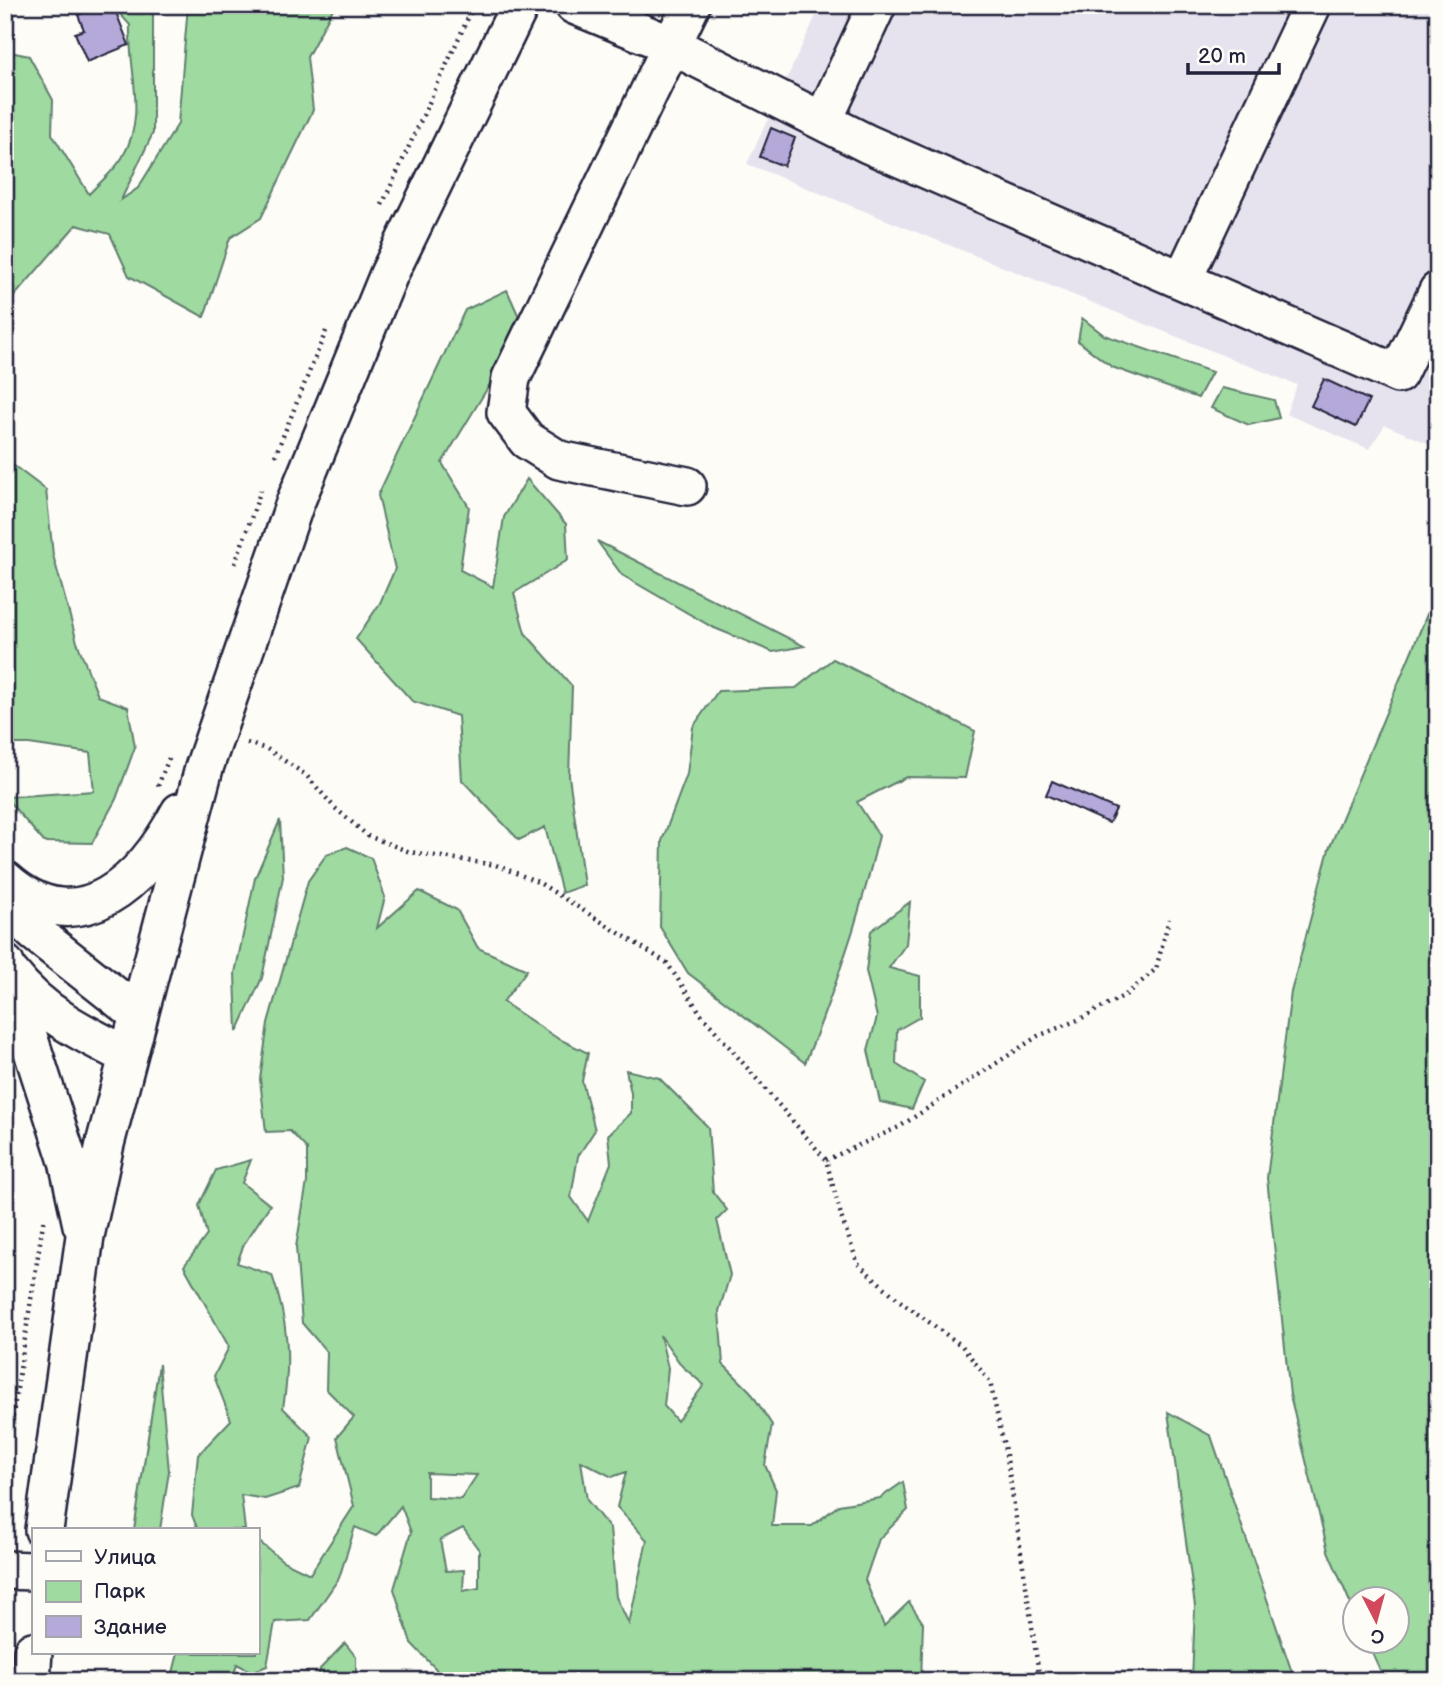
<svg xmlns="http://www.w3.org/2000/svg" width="1443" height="1686" font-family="'Balsamiq Sans',sans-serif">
	<rect width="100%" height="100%" fill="#fdfcf7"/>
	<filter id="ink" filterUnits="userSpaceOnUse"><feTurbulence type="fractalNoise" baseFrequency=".0143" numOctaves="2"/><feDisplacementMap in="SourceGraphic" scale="14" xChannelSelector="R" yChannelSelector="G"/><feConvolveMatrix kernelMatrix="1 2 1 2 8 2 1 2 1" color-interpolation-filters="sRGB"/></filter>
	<g filter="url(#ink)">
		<path fill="#e7e3ee" d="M 821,5 L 1438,5 L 1438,433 L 1432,445 L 1385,425 L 1369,449 L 1286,414 L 1297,385 L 747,164 Z"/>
		<path fill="#9fdaa1" stroke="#607e6e" stroke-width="2" fill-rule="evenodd" d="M 112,5 L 153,5 L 153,133 L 121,200 L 138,188 L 178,124 L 188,5 L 335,5 L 307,57 L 313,110 L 261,218 L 230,238 L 204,317 L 129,276 L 110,234 L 76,225 L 5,307 L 5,51 L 29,56 L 53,100 L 52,134 L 89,194 C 100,182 114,171 122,158 C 148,115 128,71 130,25 Z
			M 507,290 L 524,328 L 442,463 L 469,507 L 460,570 L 493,587 L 504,517 L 527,479 L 566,524 L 568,560 L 514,593 L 525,633 L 572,686 L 569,776 L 584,885 L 562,893 L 545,827 L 519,840 L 462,780 L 458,716 L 412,701 L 356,639 L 380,603 L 395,569 L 378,495 L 465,310 Z
			M 1082,318 L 1104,335 L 1212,372 L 1198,398 L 1112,367 L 1078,341 Z
			M 1222,388 L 1274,400 L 1279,418 L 1249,425 L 1211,408 Z
			M 5,459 L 46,490 L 53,555 L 77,642 L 98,696 L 128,707 L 135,747 L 116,799 L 92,843 L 44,842 L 5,797 L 94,791 L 90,753 L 29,744 L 5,744 Z
			M 597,541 L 804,646 L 773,652 L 712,627 L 622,575 Z
			M 1438,588 L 1438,1681 L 1385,1681 L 1367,1641 L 1398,1640 L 1398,1598 L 1356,1598 L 1355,1614 L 1328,1551 L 1290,1395 L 1267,1178 L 1291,992 L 1329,849 Z
			M 833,659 L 975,731 L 965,778 L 906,777 L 857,802 L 879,836 C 860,915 836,988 805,1063 L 688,973 L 660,927 L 662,841 L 687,774 L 693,727 L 718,691 L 796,688 Z
			M 280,820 L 283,877 L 262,978 L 237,1032 L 235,973 L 255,878 Z
			M 347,847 L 371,858 L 385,897 L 377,928 L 419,891 L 457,910 L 478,948 L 527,970 L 503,1002 L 557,1038 L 588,1053 L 582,1081 L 595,1130 L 578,1156 L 571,1197 L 588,1221 L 611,1163 L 608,1135 L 631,1113 L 631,1093 L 626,1070 L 659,1078 L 708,1127 L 713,1192 L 727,1210 L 717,1220 L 730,1275 L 719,1311 L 723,1364 L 750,1391 L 772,1425 L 765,1465 L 776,1490 L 772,1526 L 812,1526 L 839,1505 L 880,1498 L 903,1482 L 908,1510 L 879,1539 L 865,1580 L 884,1626 L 909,1602 L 923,1623 L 921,1681 L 438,1681 L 436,1669 L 411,1643 L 394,1589 L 411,1532 L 401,1506 L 376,1536 L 355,1527 L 339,1578 L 310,1620 L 275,1622 L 267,1666 L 252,1672 L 237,1664 L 232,1681 L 171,1681 L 178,1653 L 257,1653 L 257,1540 L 283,1561 L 310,1574 L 354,1506 L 337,1437 L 354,1417 L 326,1389 L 327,1352 L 302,1323 L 296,1247 L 307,1182 L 307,1149 L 290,1131 L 266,1132 L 260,1079 L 268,1023 L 308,881 L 326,855 ZM 660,1335 L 682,1366 L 704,1385 L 677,1421 L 664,1406 L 668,1368 ZM 581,1461 L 612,1477 L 626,1472 L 617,1507 L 647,1540 L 629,1624 L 616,1597 L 610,1529 L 587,1500 ZM 427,1474 L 427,1473 L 477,1475 L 461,1499 L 427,1497 ZM 463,1528 L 479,1550 L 479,1588 L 463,1591 L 464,1570 L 446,1571 L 440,1540 Z
			M 910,902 L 906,944 L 889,968 L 920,976 L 920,1017 L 897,1030 L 896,1064 L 924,1082 L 912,1109 L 880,1102 L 868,1050 L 877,1017 L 866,971 L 871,931 Z
			M 5,1092 L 11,1131 L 5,1199 Z
			M 251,1160 L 242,1183 L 270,1205 L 244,1244 L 237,1263 L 272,1275 C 288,1321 291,1360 283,1408 L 312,1437 L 299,1488 L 265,1499 L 241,1495 L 245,1530 L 198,1530 L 192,1515 L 198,1455 L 231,1420 L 214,1376 L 229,1347 L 184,1266 L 207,1235 L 199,1205 L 216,1170 Z
			M 159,1364 L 169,1471 L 160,1530 L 134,1530 Z
			M 1168,1412 L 1211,1436 L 1295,1681 L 1192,1681 L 1195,1606 Z
			M 345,1643 L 356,1657 L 356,1681 L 318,1681 L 320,1669 Z"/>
		<path fill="#b5a9da" stroke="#22223b" stroke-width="2" d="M 101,5 L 113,5 L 129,45 L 87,62 L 75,33 L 84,30 L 78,15 Z
			M 771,128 L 795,138 L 784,166 L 760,157 Z
			M 1324,379 L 1369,400 L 1356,427 L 1311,406 Z
			M 1052,781 L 1116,809 L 1109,823 L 1046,795 Z"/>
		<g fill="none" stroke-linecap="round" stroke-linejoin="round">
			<defs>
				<path id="minor" d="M 574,5 L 671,45 L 868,144 L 1398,374 L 1438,291
					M 823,121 L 877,5
					M 1183,279 L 1312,5
					M 687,486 L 559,460 L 527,440 L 506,412 L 511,378 L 691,5
					M 5,880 C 80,947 145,878 180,812
					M 5,904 L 33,931 L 139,1015
					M 5,964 L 68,1161 L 82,1225
					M 11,974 C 42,1014 84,1034 128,1056
					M 44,1530 L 85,1236 L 105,1144 L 204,768 L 295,503 L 389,274 L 520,5
					M 5,1570 L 33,1571
					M 31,1681 L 33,1651"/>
			</defs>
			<use href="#minor" stroke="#22223b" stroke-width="42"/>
			<path stroke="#22223b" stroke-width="4.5" stroke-dasharray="2 5" stroke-linecap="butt" d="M 382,205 L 474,5
				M 275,456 L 326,331
				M 235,564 L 261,490
				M 247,743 L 267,749 L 306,775 L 335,808 L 368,836 L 410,852 L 496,865 L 538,882 L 667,963 L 701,1014 L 826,1160 L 842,1219 L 858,1264 L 900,1301 L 962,1346 L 990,1382 L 1008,1464 L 1040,1681
				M 158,786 L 169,758
				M 826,1160 L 899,1127 L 1038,1036 L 1080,1019 L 1127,994 L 1156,969 L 1169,919
				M 5,1465 L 44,1217"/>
			<use href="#minor" stroke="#fdfcf7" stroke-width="37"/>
			<path stroke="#22223b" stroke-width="5" stroke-dasharray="10 5" stroke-linecap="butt" d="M 1437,375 L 1438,374"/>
		</g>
	</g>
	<rect width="1443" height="1686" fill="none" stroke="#fdfcf7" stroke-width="28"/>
	<rect x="14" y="14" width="1415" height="1658" fill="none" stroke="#22223b" stroke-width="2.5" filter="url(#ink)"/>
	<rect x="32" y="1528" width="228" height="126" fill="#fdfcf7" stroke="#a5a5ac" stroke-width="2"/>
	<rect x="46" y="1551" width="35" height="10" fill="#fdfcf7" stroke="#a5a5ac" stroke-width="2"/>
	<text x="94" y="1564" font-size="21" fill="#22223b">Улица</text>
	<rect x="46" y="1581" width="35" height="21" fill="#9fdaa1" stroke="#a5a5ac" stroke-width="2"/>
	<text x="94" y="1598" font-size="21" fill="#22223b">Парк</text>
	<rect x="46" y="1616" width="35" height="21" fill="#b5a9da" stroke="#a5a5ac" stroke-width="2"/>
	<text x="94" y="1634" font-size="21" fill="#22223b">Здание</text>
	<g transform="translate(1376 1620) rotate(174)"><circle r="33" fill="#fdfcf7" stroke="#a5a5ac" stroke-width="2"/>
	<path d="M0-5L12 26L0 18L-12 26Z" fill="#d1495b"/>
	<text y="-10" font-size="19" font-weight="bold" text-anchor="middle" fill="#22223b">С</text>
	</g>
	<path d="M1188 63v10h91v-10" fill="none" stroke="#22223b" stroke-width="3.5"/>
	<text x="1198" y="63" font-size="21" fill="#22223b" stroke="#fdfcf7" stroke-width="5" paint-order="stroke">20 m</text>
</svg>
